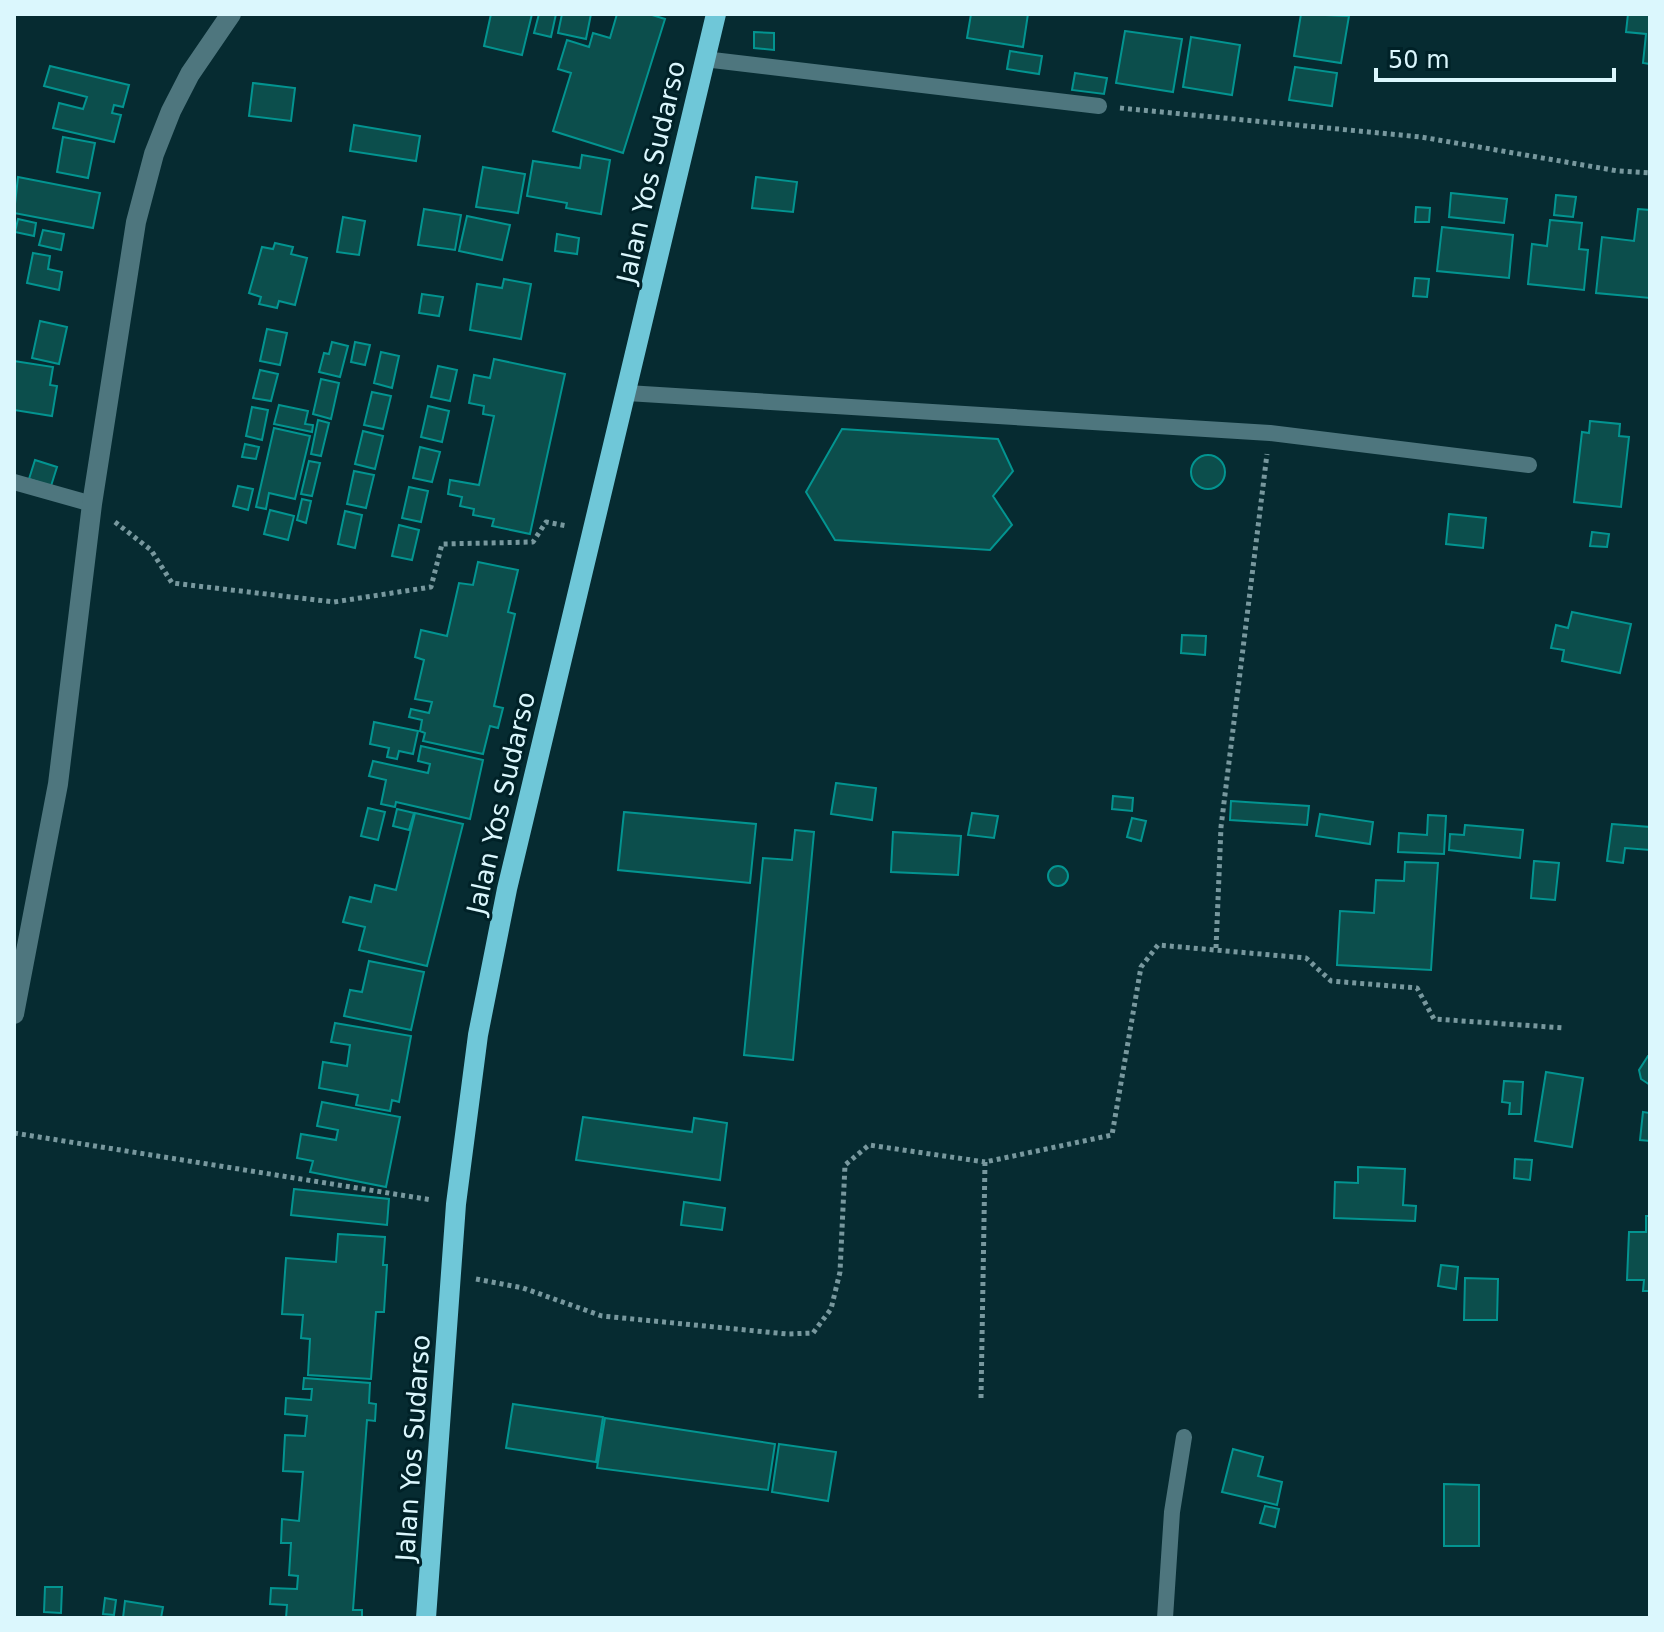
<svg xmlns="http://www.w3.org/2000/svg" width="1664" height="1632" font-family="'DejaVu Sans',sans-serif">
	<rect width="100%" height="100%" fill="#062b31"/>
	<path fill="#0c4e4c" stroke="#039490" stroke-width="2" d="M 491,14 L 532,14 L 522,55 L 484,46 Z
		M 539,14 L 556,14 L 551,37 L 534,33 Z
		M 562,14 L 591,14 L 586,39 L 558,33 Z
		M 617,14 L 649,14 L 665,19 L 623,153 L 553,131 L 571,73 L 558,69 L 567,40 L 589,47 L 593,33 L 610,38 Z
		M 971,14 L 1028,14 L 1023,47 L 967,38 Z
		M 1301,14 L 1349,16 L 1341,63 L 1294,56 Z
		M 1628,14 L 1650,14 L 1650,64 L 1643,63 L 1646,34 L 1626,32 Z
		M 1125,31 L 1182,39 L 1173,92 L 1116,83 Z
		M 754,32 L 774,33 L 774,50 L 754,48 Z
		M 1191,37 L 1240,45 L 1232,95 L 1183,87 Z
		M 1010,51 L 1042,56 L 1039,74 L 1007,69 Z
		M 50,66 L 129,85 L 123,107 L 114,105 L 112,113 L 121,115 L 114,142 L 53,128 L 59,103 L 83,109 L 87,97 L 44,86 Z
		M 1295,67 L 1337,73 L 1332,106 L 1289,100 Z
		M 1075,73 L 1107,78 L 1104,94 L 1072,90 Z
		M 253,83 L 295,88 L 291,121 L 249,116 Z
		M 354,125 L 420,136 L 416,161 L 350,151 Z
		M 63,137 L 95,143 L 88,178 L 57,172 Z
		M 582,155 L 610,160 L 601,214 L 566,208 L 567,203 L 527,196 L 533,161 L 580,168 Z
		M 483,167 L 525,174 L 518,213 L 476,207 Z
		M 18,177 L 100,193 L 93,228 L 14,213 Z
		M 756,177 L 797,182 L 793,212 L 752,208 Z
		M 1451,193 L 1507,199 L 1504,223 L 1449,217 Z
		M 1556,195 L 1576,197 L 1573,217 L 1554,215 Z
		M 1416,207 L 1430,208 L 1429,222 L 1415,222 Z
		M 424,209 L 461,215 L 455,250 L 418,245 Z
		M 1638,209 L 1650,210 L 1650,298 L 1596,293 L 1602,237 L 1634,241 Z
		M 467,216 L 510,225 L 502,260 L 459,251 Z
		M 343,217 L 365,221 L 359,255 L 337,252 Z
		M 18,219 L 36,223 L 34,236 L 15,232 Z
		M 1550,220 L 1582,223 L 1579,249 L 1588,250 L 1584,290 L 1528,284 L 1532,244 L 1547,246 Z
		M 1442,227 L 1513,235 L 1509,278 L 1437,271 Z
		M 43,230 L 64,234 L 61,250 L 39,245 Z
		M 557,234 L 579,238 L 577,254 L 555,251 Z
		M 275,243 L 293,247 L 291,254 L 307,258 L 295,305 L 279,301 L 277,308 L 259,304 L 261,297 L 249,293 L 262,247 L 273,249 Z
		M 33,253 L 50,256 L 48,269 L 62,272 L 59,290 L 27,283 Z
		M 1415,278 L 1429,279 L 1427,297 L 1413,296 Z
		M 504,279 L 531,284 L 521,339 L 470,330 L 477,284 L 502,288 Z
		M 422,294 L 443,297 L 439,316 L 419,313 Z
		M 40,321 L 67,327 L 59,364 L 32,358 Z
		M 267,329 L 287,333 L 280,365 L 260,361 Z
		M 332,342 L 348,346 L 340,377 L 319,372 L 324,353 L 329,354 Z
		M 355,342 L 370,345 L 365,365 L 351,362 Z
		M 381,352 L 399,356 L 392,388 L 374,383 Z
		M 494,359 L 565,374 L 530,534 L 492,526 L 494,519 L 473,515 L 474,509 L 460,506 L 462,497 L 448,494 L 450,480 L 479,485 L 494,416 L 483,414 L 484,406 L 469,403 L 474,375 L 490,378 Z
		M 14,361 L 53,367 L 50,385 L 57,386 L 52,416 L 14,410 Z
		M 438,366 L 457,370 L 450,401 L 431,397 Z
		M 260,370 L 278,374 L 271,401 L 253,398 Z
		M 321,379 L 339,383 L 331,419 L 313,414 Z
		M 372,392 L 391,396 L 383,429 L 364,425 Z
		M 279,405 L 308,411 L 305,424 L 313,425 L 312,432 L 274,424 Z
		M 428,406 L 449,411 L 442,442 L 421,437 Z
		M 252,407 L 268,410 L 262,440 L 246,436 Z
		M 318,420 L 329,423 L 321,456 L 311,454 Z
		M 1590,421 L 1620,424 L 1619,436 L 1629,437 L 1621,507 L 1574,502 L 1582,432 L 1589,433 Z
		M 274,428 L 310,436 L 295,499 L 269,493 L 266,509 L 256,507 Z
		M 842,429 L 998,439 L 1013,471 L 993,496 L 1012,525 L 990,550 L 835,540 L 806,492 Z
		M 363,431 L 383,436 L 375,469 L 355,464 Z
		M 245,444 L 259,447 L 256,459 L 242,457 Z
		M 420,447 L 440,452 L 432,482 L 413,478 Z
		M1191 472a17 17 0 1 1 34 0a17 17 0 1 1-34 0Z
		M 35,460 L 57,467 L 51,486 L 29,479 Z
		M 309,461 L 320,463 L 312,496 L 301,494 Z
		M 354,471 L 374,475 L 366,508 L 347,504 Z
		M 238,486 L 253,489 L 248,510 L 233,506 Z
		M 409,487 L 428,491 L 421,522 L 402,518 Z
		M 302,499 L 311,501 L 306,523 L 297,520 Z
		M 270,510 L 294,516 L 288,540 L 264,534 Z
		M 345,511 L 362,515 L 355,548 L 338,544 Z
		M 1449,514 L 1486,518 L 1483,548 L 1446,544 Z
		M 399,525 L 419,530 L 412,560 L 392,556 Z
		M 1592,532 L 1609,534 L 1607,547 L 1590,546 Z
		M 478,562 L 518,570 L 508,612 L 515,614 L 494,706 L 503,708 L 498,728 L 490,726 L 483,754 L 423,741 L 425,733 L 420,731 L 422,720 L 409,717 L 411,709 L 429,713 L 432,702 L 415,699 L 424,660 L 415,657 L 421,630 L 447,636 L 459,583 L 473,585 Z
		M 1572,612 L 1631,624 L 1620,673 L 1562,661 L 1564,650 L 1551,648 L 1556,625 L 1568,628 Z
		M 1182,635 L 1206,636 L 1205,655 L 1181,653 Z
		M 374,722 L 418,731 L 413,754 L 399,751 L 397,759 L 387,757 L 389,748 L 370,744 Z
		M 421,746 L 483,760 L 470,819 L 396,802 L 395,807 L 381,804 L 386,780 L 369,776 L 373,761 L 428,773 L 430,764 L 418,761 Z
		M 836,783 L 876,788 L 872,820 L 831,814 Z
		M 1113,796 L 1133,798 L 1132,811 L 1112,809 Z
		M 1231,801 L 1309,806 L 1307,825 L 1230,820 Z
		M 368,808 L 385,812 L 378,840 L 361,836 Z
		M 397,809 L 414,813 L 409,830 L 393,826 Z
		M 624,812 L 756,824 L 750,883 L 618,870 Z
		M 415,813 L 463,824 L 427,966 L 359,950 L 365,927 L 343,922 L 350,897 L 371,902 L 375,885 L 396,890 Z
		M 972,813 L 998,816 L 994,838 L 968,835 Z
		M 1320,814 L 1373,822 L 1370,844 L 1316,836 Z
		M 1428,815 L 1446,816 L 1444,854 L 1398,852 L 1399,833 L 1427,835 Z
		M 1132,818 L 1146,821 L 1141,841 L 1127,837 Z
		M 1612,824 L 1650,827 L 1650,850 L 1625,848 L 1623,863 L 1607,861 Z
		M 1465,825 L 1523,830 L 1520,858 L 1449,850 L 1450,834 L 1464,835 Z
		M 795,830 L 814,832 L 793,1060 L 744,1055 L 763,858 L 792,860 Z
		M 893,832 L 961,836 L 958,875 L 891,872 Z
		M 1534,861 L 1559,863 L 1555,900 L 1531,898 Z
		M 1405,862 L 1438,863 L 1431,970 L 1337,965 L 1340,911 L 1374,913 L 1376,880 L 1404,881 Z
		M1048 876a10 10 0 1 1 20 0a10 10 0 1 1-20 0Z
		M 369,961 L 424,972 L 411,1030 L 344,1016 L 350,990 L 362,992 Z
		M 335,1023 L 411,1036 L 399,1102 L 392,1100 L 390,1111 L 356,1105 L 358,1095 L 319,1088 L 323,1062 L 347,1066 L 350,1045 L 331,1042 Z
		M 1648,1056 L 1650,1056 L 1650,1085 L 1641,1079 L 1639,1070 Z
		M 1546,1072 L 1583,1078 L 1572,1147 L 1535,1141 Z
		M 1504,1081 L 1523,1082 L 1521,1114 L 1509,1114 L 1510,1103 L 1502,1102 Z
		M 322,1102 L 400,1117 L 386,1187 L 310,1172 L 313,1161 L 297,1158 L 301,1134 L 336,1140 L 338,1130 L 317,1126 Z
		M 1643,1112 L 1650,1113 L 1650,1141 L 1640,1140 Z
		M 583,1117 L 692,1132 L 694,1118 L 727,1123 L 720,1180 L 576,1160 Z
		M 1515,1159 L 1532,1160 L 1530,1180 L 1514,1178 Z
		M 1358,1167 L 1405,1169 L 1403,1205 L 1416,1206 L 1415,1221 L 1334,1218 L 1335,1182 L 1358,1183 Z
		M 294,1189 L 389,1199 L 387,1225 L 291,1215 Z
		M 684,1202 L 725,1208 L 722,1230 L 681,1225 Z
		M 1646,1216 L 1650,1216 L 1650,1291 L 1643,1291 L 1644,1280 L 1627,1280 L 1629,1232 L 1646,1232 Z
		M 338,1234 L 385,1237 L 383,1265 L 387,1265 L 384,1312 L 376,1312 L 371,1379 L 308,1375 L 310,1339 L 301,1338 L 303,1315 L 282,1314 L 286,1258 L 336,1262 Z
		M 1441,1265 L 1458,1267 L 1456,1289 L 1438,1286 Z
		M 1465,1278 L 1498,1279 L 1497,1320 L 1464,1320 Z
		M 304,1378 L 370,1383 L 369,1403 L 376,1404 L 375,1421 L 367,1420 L 353,1610 L 362,1610 L 362,1618 L 286,1618 L 287,1605 L 270,1604 L 271,1588 L 297,1589 L 298,1576 L 289,1575 L 291,1543 L 281,1543 L 282,1519 L 299,1521 L 303,1472 L 283,1471 L 285,1435 L 305,1436 L 307,1416 L 285,1414 L 286,1398 L 311,1400 L 312,1389 L 303,1389 Z
		M 513,1404 L 603,1417 L 596,1462 L 506,1448 Z
		M 605,1418 L 775,1444 L 768,1490 L 597,1468 Z
		M 779,1444 L 836,1452 L 828,1501 L 772,1492 Z
		M 1233,1449 L 1263,1457 L 1258,1476 L 1282,1482 L 1277,1505 L 1222,1492 Z
		M 1444,1484 L 1479,1485 L 1479,1546 L 1444,1546 Z
		M 1265,1506 L 1279,1509 L 1275,1527 L 1260,1523 Z
		M 45,1587 L 62,1587 L 61,1613 L 44,1612 Z
		M 105,1598 L 116,1600 L 114,1615 L 103,1614 Z
		M 125,1601 L 163,1607 L 161,1618 L 123,1618 Z"/>
	<g fill="none" stroke-linecap="round" stroke-linejoin="round">
		<path stroke="#78989e" stroke-width="5" stroke-dasharray="4 4" stroke-linecap="butt" d="M 1120,108 L 1421,137 L 1618,171 L 1650,173
			M 115,522 L 151,550 L 172,583 L 334,602 L 431,587 L 442,544 L 533,542 L 546,522 L 567,526
			M 1216,948 L 1221,827 L 1267,454
			M 14,1133 L 432,1200
			M 476,1279 L 523,1288 L 602,1316 L 787,1334 L 813,1333 L 831,1309 L 840,1272 L 845,1165 L 869,1145 L 985,1162
			M 981,1398 L 985,1162 L 1112,1135 L 1141,967 L 1158,945 L 1306,958 L 1331,981 L 1417,988 L 1434,1019 L 1565,1028"/>
		<path stroke="#4e767e" stroke-width="16" d="M 704,59 L 1099,106
			M 627,393 L 1270,433 L 1529,465
			M 14,482 L 92,504
			M 1165,1618 L 1172,1512 L 1184,1437"/>
		<path stroke="#4e767e" stroke-width="20" d="M 14,1014 L 58,784 L 92,504 L 136,222 L 154,154 L 171,111 L 190,74 L 231,14"/>
		<path stroke="#6fc7d8" stroke-width="20" d="M 426,1618 L 456,1204 L 478,1035 L 507,889 L 716,14"/>
	</g>
	<g text-anchor="middle" stroke-width="6" stroke-linejoin="round" paint-order="stroke">
		<g font-size="26" fill="#dbf7fd" stroke="#002127">
			<text transform="translate(651 172) rotate(-77)" y="9">Jalan Yos Sudarso</text>
			<text transform="translate(501 803) rotate(-77)" y="9">Jalan Yos Sudarso</text>
			<text transform="translate(413 1448) rotate(-86)" y="9">Jalan Yos Sudarso</text>
		</g>
	</g>
	<rect width="1664" height="1632" fill="none" stroke="#dbf7fd" stroke-width="32"/>
	<path d="M1376 68v12h238v-12" fill="none" stroke="#dbf7fd" stroke-width="4"/>
	<text x="1388" y="68" font-size="24" fill="#dbf7fd" stroke="#002127" stroke-width="6" paint-order="stroke">50 m</text>
</svg>
